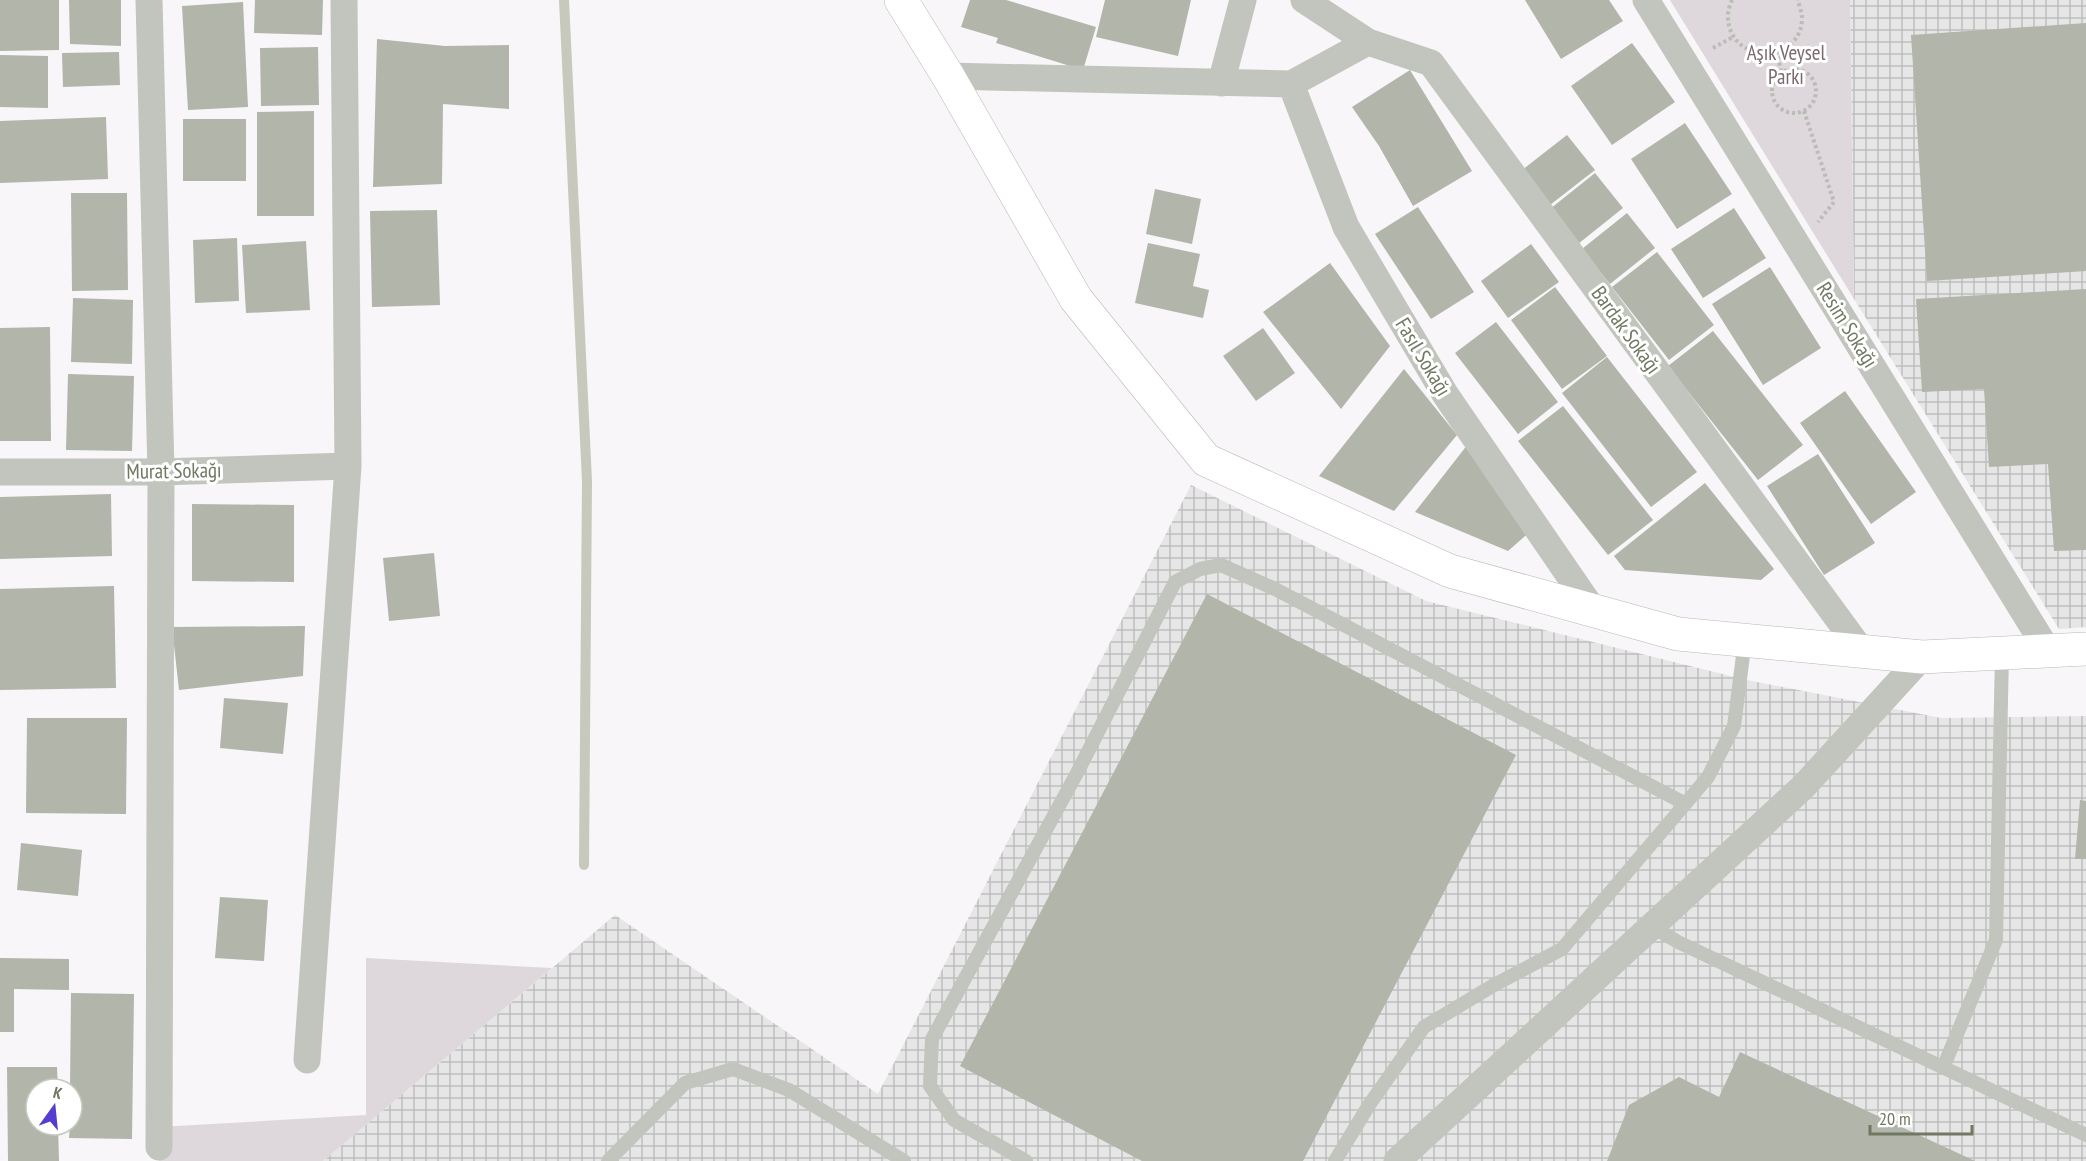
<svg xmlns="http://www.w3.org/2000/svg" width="2086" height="1161" font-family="'PT Sans Narrow',sans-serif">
	<defs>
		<pattern id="industrial-grid" width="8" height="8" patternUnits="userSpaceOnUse" patternTransform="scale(1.5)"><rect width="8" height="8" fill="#e7e6e6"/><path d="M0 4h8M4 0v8" fill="none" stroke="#c0bfbe"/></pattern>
	</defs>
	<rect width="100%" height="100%" fill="#f8f6f8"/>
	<path fill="url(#industrial-grid)" d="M 1850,0 L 2086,0 L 2086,627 L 2059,629 L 1854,299 Z
		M 1191,485 L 1426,601 L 1747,680 L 1941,718 L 2086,716 L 2086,1161 L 323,1161 L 615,915 L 878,1094 Z"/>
	<path fill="#ded7db" d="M 1670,0 L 1850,0 L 1854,299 Z
		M 366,958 L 552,968 L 323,1161 L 159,1161 L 159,1127 L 366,1115 Z"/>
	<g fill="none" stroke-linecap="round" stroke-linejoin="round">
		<path stroke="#c6c9bc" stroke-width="10" d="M 564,0 L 587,481 L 584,865"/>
	</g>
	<path fill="#b1b5aa" d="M 0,0 L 59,0 L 59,50 L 0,51 Z
		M 69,0 L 121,0 L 121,46 L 70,44 Z
		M 255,0 L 323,0 L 322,35 L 254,33 Z
		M 970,0 L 1006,0 L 1096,27 L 1083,70 L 996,43 L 998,38 L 961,27 Z
		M 1105,0 L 1191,0 L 1178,56 L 1096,37 Z
		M 1525,0 L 1609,0 L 1623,21 L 1561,59 Z
		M 243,2 L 248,107 L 188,110 L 182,6 Z
		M 2086,23 L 2086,271 L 1927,281 L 1911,35 Z
		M 377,39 L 445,46 L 509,45 L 509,109 L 443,104 L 442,184 L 373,187 Z
		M 1632,43 L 1675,102 L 1612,145 L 1571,86 Z
		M 318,47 L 319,105 L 261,106 L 260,48 Z
		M 119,52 L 120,85 L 63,87 L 62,53 Z
		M 0,55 L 48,56 L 48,108 L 0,107 Z
		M 1410,70 L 1472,171 L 1413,206 L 1379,146 L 1352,107 Z
		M 314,111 L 314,216 L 257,216 L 257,112 Z
		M 106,117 L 108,179 L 0,183 L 0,121 Z
		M 183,119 L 246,119 L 246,181 L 183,181 Z
		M 1685,123 L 1732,194 L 1677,229 L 1631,159 Z
		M 1567,135 L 1595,170 L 1550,205 L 1522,170 Z
		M 1595,173 L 1623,208 L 1578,244 L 1550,209 Z
		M 1155,189 L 1201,199 L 1192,244 L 1146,234 Z
		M 71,193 L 127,193 L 128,290 L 72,291 Z
		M 1418,207 L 1474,292 L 1431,319 L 1375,234 Z
		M 1734,208 L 1766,258 L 1703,298 L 1671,249 Z
		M 437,210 L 440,305 L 372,307 L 370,211 Z
		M 1627,213 L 1655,248 L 1610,284 L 1582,249 Z
		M 237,238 L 239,301 L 195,303 L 193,240 Z
		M 306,241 L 310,310 L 246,313 L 242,245 Z
		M 1148,243 L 1200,254 L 1193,286 L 1209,290 L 1203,318 L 1135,303 Z
		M 1531,244 L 1559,282 L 1508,318 L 1481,281 Z
		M 1657,252 L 1714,325 L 1669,360 L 1612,287 Z
		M 1330,263 L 1390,346 L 1341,409 L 1263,312 Z
		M 1770,267 L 1821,348 L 1763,385 L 1712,304 Z
		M 1555,287 L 1607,356 L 1562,389 L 1511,320 Z
		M 2086,289 L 2086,550 L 2054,551 L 2048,464 L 1989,467 L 1984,389 L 1922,392 L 1916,299 Z
		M 73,298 L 133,300 L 132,364 L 71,362 Z
		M 1496,322 L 1558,402 L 1518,434 L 1455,353 Z
		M 50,327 L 51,441 L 0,441 L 0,328 Z
		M 1263,328 L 1295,373 L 1256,401 L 1223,356 Z
		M 1713,331 L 1803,445 L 1758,480 L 1668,366 Z
		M 1607,357 L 1697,472 L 1651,507 L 1562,393 Z
		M 1404,369 L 1457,435 L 1394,511 L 1319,476 Z
		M 68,374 L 134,376 L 132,451 L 66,450 Z
		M 1845,391 L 1916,492 L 1871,524 L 1800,423 Z
		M 1563,406 L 1653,520 L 1608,555 L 1518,441 Z
		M 1468,444 L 1531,531 L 1508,551 L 1415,512 Z
		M 1818,454 L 1875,543 L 1824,575 L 1767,486 Z
		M 1705,483 L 1774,569 L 1761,580 L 1625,570 L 1614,556 Z
		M 111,494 L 112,556 L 0,559 L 0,497 Z
		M 192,504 L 294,505 L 294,582 L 192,581 Z
		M 434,553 L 440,616 L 389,621 L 383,558 Z
		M 114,586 L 116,688 L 0,690 L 0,589 Z
		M 1207,594 L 1516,755 L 1303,1161 L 1142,1161 L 960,1066 Z
		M 305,626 L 303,676 L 179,690 L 172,627 Z
		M 224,698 L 288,703 L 283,754 L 220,748 Z
		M 27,718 L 127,718 L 126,814 L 26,813 Z
		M 2080,800 L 2086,801 L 2086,859 L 2075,859 Z
		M 21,843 L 82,850 L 78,896 L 17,890 Z
		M 220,897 L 268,900 L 264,961 L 215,958 Z
		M 0,958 L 69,959 L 69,990 L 14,989 L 14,1032 L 0,1032 Z
		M 71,993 L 134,994 L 132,1139 L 69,1138 L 70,1125 L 72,1125 L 72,1089 L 70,1089 Z
		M 1740,1052 L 1975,1161 L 1607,1161 L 1629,1105 L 1679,1077 L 1719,1097 Z
		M 7,1067 L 57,1067 L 58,1089 L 36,1089 L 36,1125 L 58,1125 L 59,1161 L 8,1161 Z"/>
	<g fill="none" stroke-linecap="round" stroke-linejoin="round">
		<defs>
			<path id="secondary" d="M 901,0 L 948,76 L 1076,299 L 1206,460 L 1450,571 L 1678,634 L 1922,657 L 2086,649"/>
		</defs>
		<use href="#secondary" stroke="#b6bab0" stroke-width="34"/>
		<path stroke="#babcb6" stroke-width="4" stroke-dasharray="3 3" stroke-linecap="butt" d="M 1732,0 C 1730,5 1727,13 1728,18 C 1730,65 1802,64 1802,18 C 1802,13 1799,5 1798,0
			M 1713,48 L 1733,37
			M 1777,51 L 1781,72
			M1772 91a22 22 0 1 1 44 0a22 22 0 1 1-44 0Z
			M 1804,111 L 1834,202 L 1818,222"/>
		<path stroke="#c2c5bd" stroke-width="14" d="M 1651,926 L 1678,942 L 2086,1135
			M 1943,1068 L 1996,940 L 2002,653
			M 608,1161 L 685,1083 L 733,1069 L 789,1090 L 904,1161
			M 1026,1161 L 954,1120 L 930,1086 L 932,1039 L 1077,773 L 1175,582 L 1200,569 L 1221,565 L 1273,588 L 1684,803
			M 1335,1161 L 1369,1105 L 1424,1027 L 1494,985 L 1562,949 L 1708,777 L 1734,726 L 1745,640"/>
		<path stroke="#c2c5bd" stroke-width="27" d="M 149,0 L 161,472 L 159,1147
			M 1646,0 L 2048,651
			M 1368,42 L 1431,63 L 1861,650
			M 948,76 L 1291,84 L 1368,42 L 1304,0
			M 1221,83 L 1243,0
			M 1291,84 L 1346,227 L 1445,394 L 1593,610
			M 0,472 L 161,472 L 348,466
			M 307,1060 L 348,466 L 344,0
			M 1397,1161 L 1804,786 L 1922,657"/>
		<use href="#secondary" stroke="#fff" stroke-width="33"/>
	</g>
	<g text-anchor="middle" stroke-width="6" stroke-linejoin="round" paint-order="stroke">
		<g font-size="21" fill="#7b696e" stroke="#fff">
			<text x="1786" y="60">Aşık Veysel<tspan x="1786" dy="24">Parkı</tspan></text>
		</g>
		<g font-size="21" fill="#707861" stroke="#fff">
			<text transform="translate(1847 325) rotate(58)" y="7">Resim Sokağı</text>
			<text transform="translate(1626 330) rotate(54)" y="7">Bardak Sokağı</text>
			<text transform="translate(1423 357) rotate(59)" y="7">Fasıl Sokağı</text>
			<text transform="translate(174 471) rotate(-1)" y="7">Murat Sokağı</text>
		</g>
	</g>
	<g transform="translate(54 1107) rotate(15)"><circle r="28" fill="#ffffff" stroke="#c6c9c0" stroke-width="1.5"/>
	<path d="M0-4.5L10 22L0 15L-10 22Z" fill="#543dd1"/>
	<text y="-9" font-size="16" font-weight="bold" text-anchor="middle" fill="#707861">K</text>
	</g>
	<path d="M1870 1125v9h102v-9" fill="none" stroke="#707861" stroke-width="3"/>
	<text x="1879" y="1125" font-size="18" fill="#707861" stroke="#ffffff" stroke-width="4.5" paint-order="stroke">20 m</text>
</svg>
